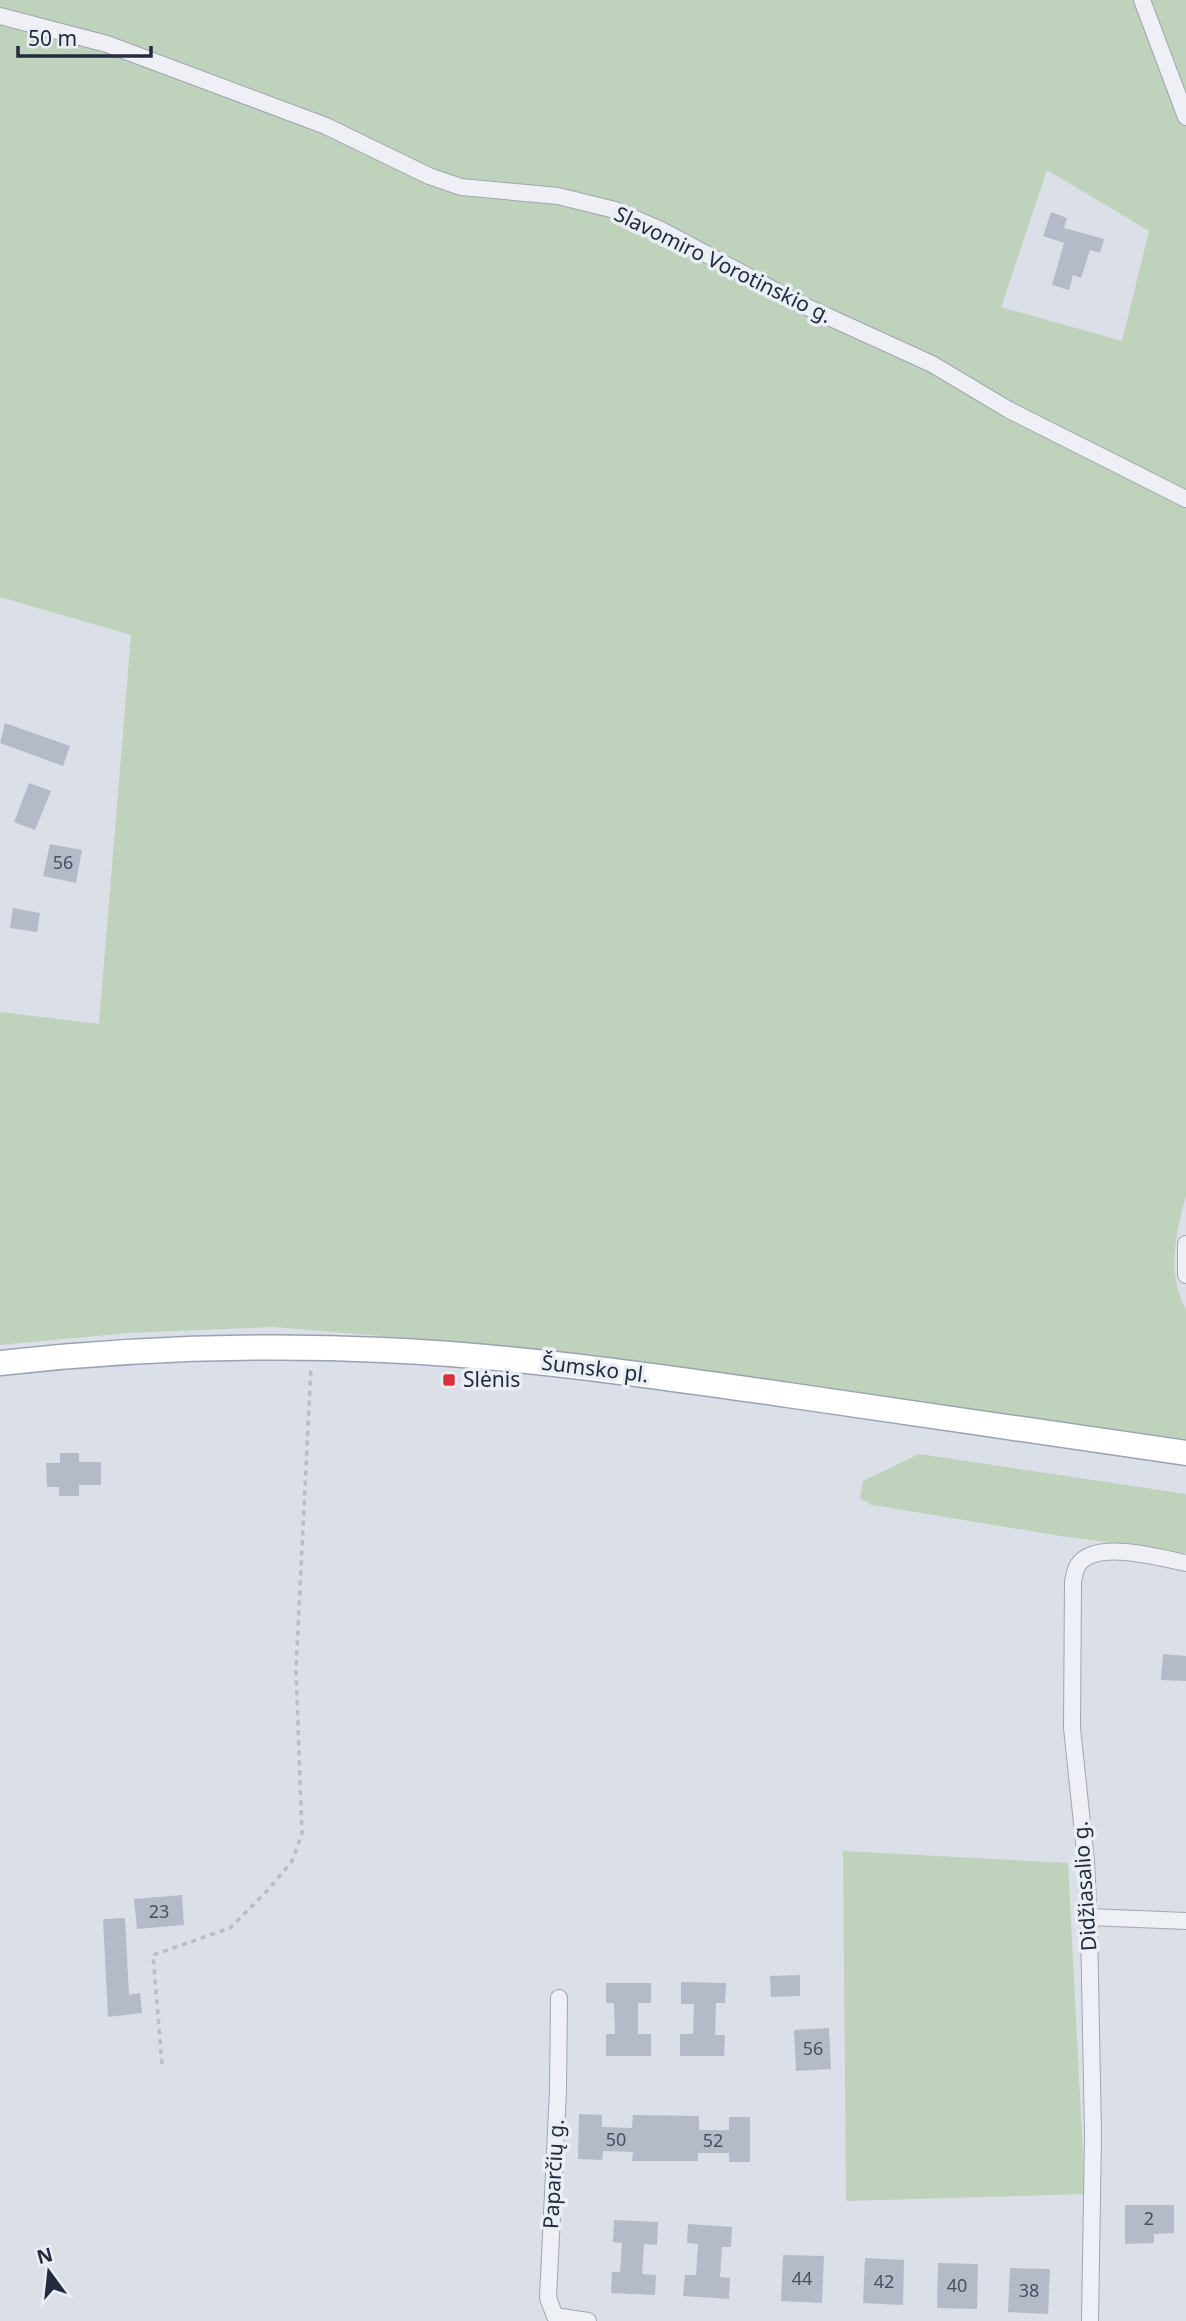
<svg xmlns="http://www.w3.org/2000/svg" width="1186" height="2321" font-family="'Noto Sans',sans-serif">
	<rect width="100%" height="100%" fill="#dbdfe7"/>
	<path fill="#bfd2bb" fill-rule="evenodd" d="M 0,0 L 1186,0 L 1186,1195 C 1176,1233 1166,1273 1186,1309 L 1186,1439 L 756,1378 L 441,1341 L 273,1327 L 128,1333 L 0,1345 L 0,1012 L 99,1024 L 131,635 L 0,597 ZM 1047,170 L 1149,231 L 1122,341 L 1001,307 Z
		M 919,1454 L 1186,1494 L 1186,1553 L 1061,1536 L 872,1505 L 860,1498 L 863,1481 Z
		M 843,1851 L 1068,1863 L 1085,2194 L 846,2201 Z"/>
	<path fill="#b5bac8" d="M 1051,212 L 1067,218 L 1064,228 L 1104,239 L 1100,253 L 1090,250 L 1081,278 L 1073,275 L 1069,290 L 1052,285 L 1064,243 L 1043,236 Z
		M 5,723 L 70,746 L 63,766 L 0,743 Z
		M 29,783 L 51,791 L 35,830 L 14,822 Z
		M 50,844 L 82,850 L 76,883 L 43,876 Z
		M 13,908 L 40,913 L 37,932 L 10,928 Z
		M 60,1453 L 79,1453 L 79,1462 L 101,1462 L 101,1485 L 79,1485 L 79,1496 L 59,1496 L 59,1487 L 47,1487 L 46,1463 L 60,1463 Z
		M 1163,1654 L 1186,1656 L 1186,1681 L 1161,1680 Z
		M 182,1895 L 184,1925 L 137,1929 L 134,1899 Z
		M 125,1918 L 129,1995 L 140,1993 L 142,2013 L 108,2017 L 103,1919 Z
		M 800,1975 L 800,1996 L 771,1997 L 770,1976 Z
		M 681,1982 L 726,1983 L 725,2003 L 716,2003 L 715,2035 L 725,2035 L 724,2056 L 680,2056 L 680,2034 L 693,2034 L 694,2004 L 681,2004 Z
		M 606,1983 L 651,1983 L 651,2003 L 638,2003 L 638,2034 L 651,2034 L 651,2056 L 606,2056 L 606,2034 L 615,2034 L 614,2003 L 606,2003 Z
		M 829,2028 L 831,2069 L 796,2071 L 794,2030 Z
		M 579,2114 L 602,2115 L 602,2127 L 632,2128 L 633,2115 L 699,2116 L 699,2130 L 729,2130 L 729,2117 L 750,2117 L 750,2162 L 729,2162 L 729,2153 L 698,2153 L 698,2161 L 632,2161 L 633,2152 L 603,2151 L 602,2160 L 578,2159 Z
		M 1125,2205 L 1174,2205 L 1174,2233 L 1154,2234 L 1154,2243 L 1125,2244 Z
		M 614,2220 L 658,2222 L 657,2245 L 644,2244 L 642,2274 L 656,2275 L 655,2295 L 611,2293 L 612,2272 L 620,2272 L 622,2243 L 613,2242 Z
		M 688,2224 L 732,2227 L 731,2247 L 722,2247 L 720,2277 L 730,2278 L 729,2299 L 683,2296 L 685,2275 L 696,2275 L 698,2244 L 687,2243 Z
		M 783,2255 L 824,2256 L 822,2303 L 781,2301 Z
		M 865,2258 L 904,2260 L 903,2305 L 863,2303 Z
		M 938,2263 L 978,2264 L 977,2309 L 937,2308 Z
		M 1010,2268 L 1050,2269 L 1048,2314 L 1008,2312 Z"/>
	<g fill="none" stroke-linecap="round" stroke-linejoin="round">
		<defs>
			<path id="minor" d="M 1142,0 L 1186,117
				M 0,16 L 107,44 L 326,126 L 429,176 L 461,187 L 558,196 L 615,210 L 661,230 L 798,303 L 932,364 L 1009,410 L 1186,499
				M 1186,1244 L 1186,1275
				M 1089,1917 L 1186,1921
				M 559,1998 L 558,2090 L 548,2298 L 555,2316 L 588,2321
				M 1090,2321 L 1093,2135 L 1089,1925 L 1086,1861 L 1072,1728 L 1073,1581 C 1075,1575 1075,1569 1078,1565 C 1096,1539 1160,1558 1186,1563"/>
			<path id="primary" d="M 0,1363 C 127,1349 255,1344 383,1350 C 519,1356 654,1376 788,1395 C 921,1414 1053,1434 1186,1453"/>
		</defs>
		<use href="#minor" stroke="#a0a5b1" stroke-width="18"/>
		<use href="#primary" stroke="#99a2b4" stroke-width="27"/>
		<path stroke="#b9bdc6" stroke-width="3.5" stroke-dasharray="5 5" stroke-linecap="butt" d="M 162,2064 L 153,1955 L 230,1928 L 268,1890 L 292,1861 L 302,1834 L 296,1669 L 311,1367"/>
		<use href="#minor" stroke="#eef0f5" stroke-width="16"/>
		<use href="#primary" stroke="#fff" stroke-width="24"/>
	</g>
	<rect fill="#dc313c" stroke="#eaeef5" stroke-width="2.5" x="442" y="1373" width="14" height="14" rx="3.5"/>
	<g text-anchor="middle" stroke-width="7" stroke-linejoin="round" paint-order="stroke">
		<g font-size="18" fill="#484f61">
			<text x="63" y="869">56</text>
			<text x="159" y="1918">23</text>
			<text x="813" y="2055">56</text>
			<text x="616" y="2146">50</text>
			<text x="713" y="2147">52</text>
			<text x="1149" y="2225">2</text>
			<text x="802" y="2285">44</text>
			<text x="884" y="2288">42</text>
			<text x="957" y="2292">40</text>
			<text x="1029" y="2297">38</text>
		</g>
		<g font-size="21" fill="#242b3f" stroke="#eaeef5">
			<text transform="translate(723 265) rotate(26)" y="7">Slavomiro Vorotinskio g.</text>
			<text transform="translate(595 1369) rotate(7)" y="7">Šumsko pl.</text>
			<text transform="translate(1085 1886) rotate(-94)" y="7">Didžiasalio g.</text>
			<text transform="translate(554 2174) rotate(-87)" y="7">Paparčių g.</text>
		</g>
		<g font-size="21" fill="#242b3f" stroke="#eaeef5" text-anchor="start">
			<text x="463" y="1387">Slėnis</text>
		</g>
	</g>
	<g transform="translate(49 2272) rotate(345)" stroke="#eaeef5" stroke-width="5" paint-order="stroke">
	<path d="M0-5L12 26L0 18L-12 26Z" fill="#242b3f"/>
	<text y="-10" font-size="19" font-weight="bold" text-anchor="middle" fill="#242b3f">N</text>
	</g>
	<path d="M18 46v10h133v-10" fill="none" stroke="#242b3f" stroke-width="3.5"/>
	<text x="28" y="46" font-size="21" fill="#242b3f" stroke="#eaeef5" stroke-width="5" paint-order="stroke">50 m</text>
</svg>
